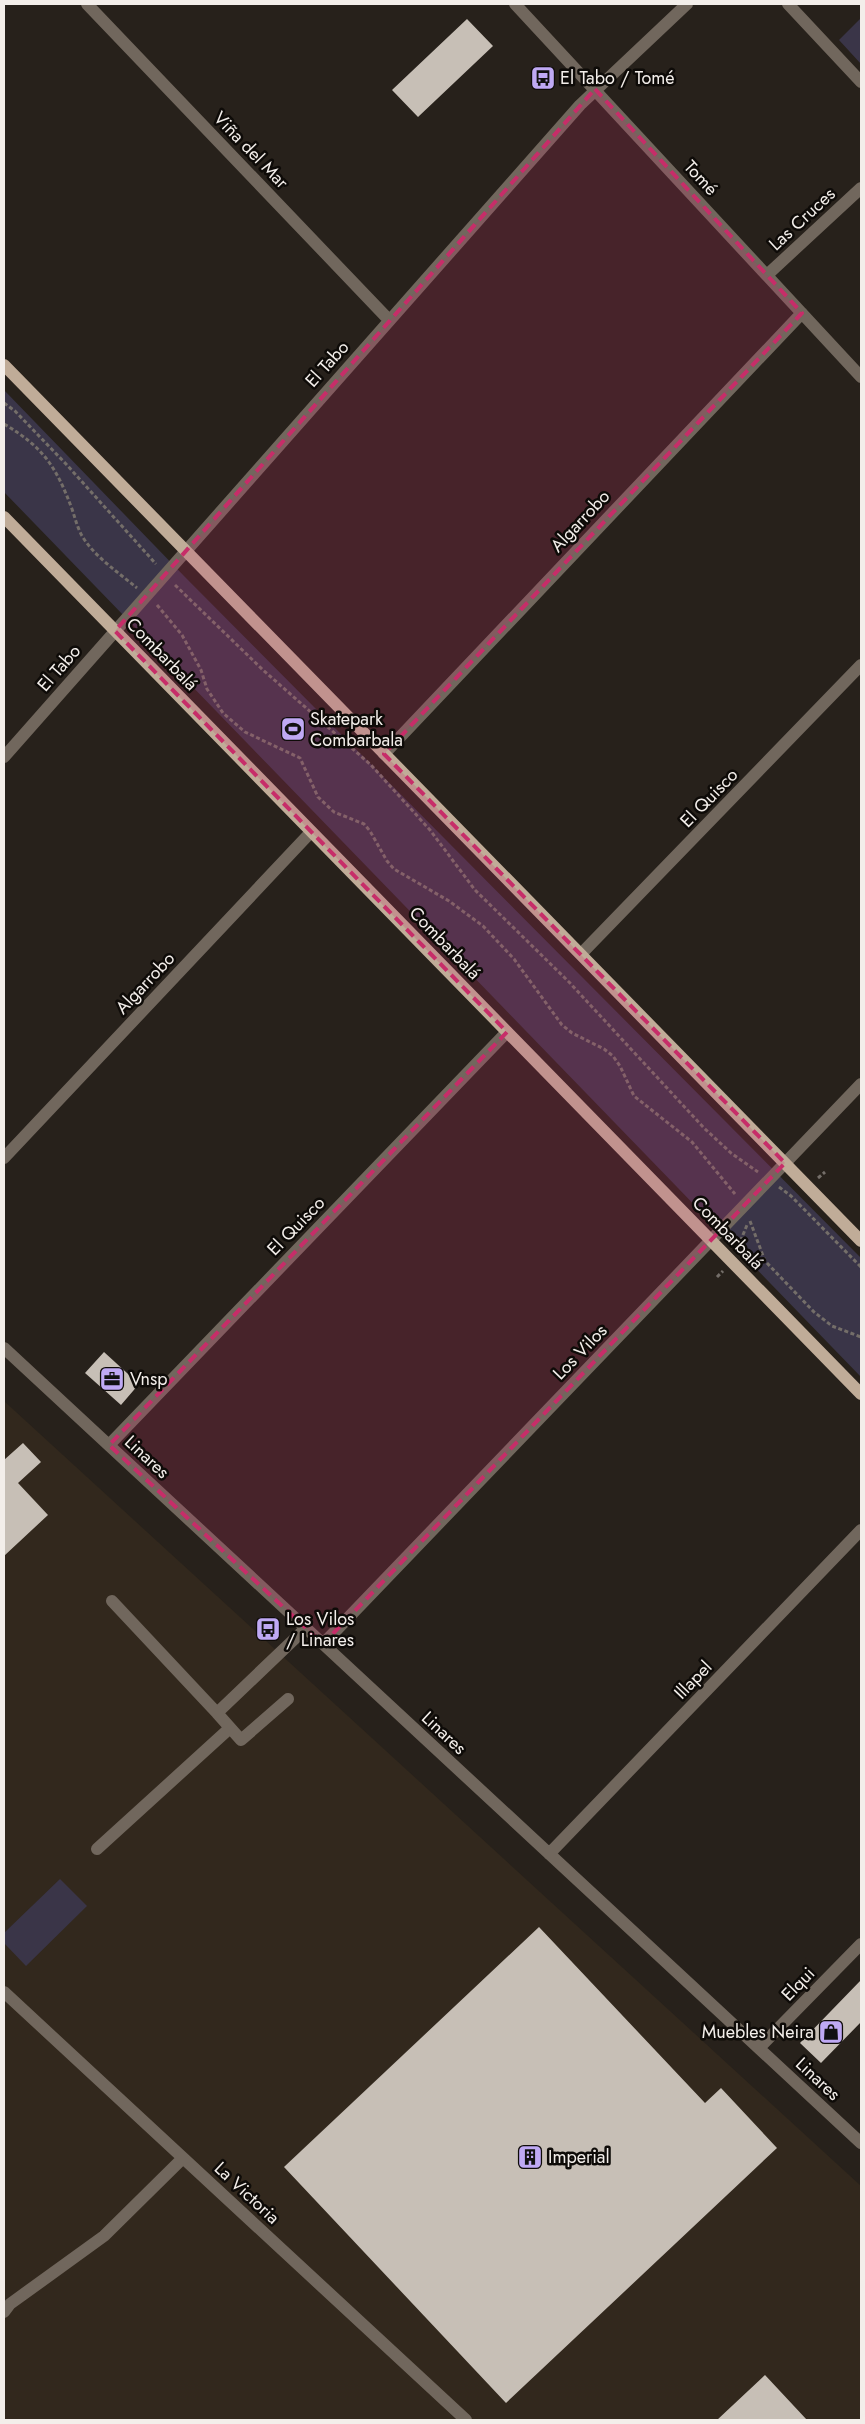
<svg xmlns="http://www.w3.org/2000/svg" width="865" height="2424" font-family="Jost,sans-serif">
	<rect width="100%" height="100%" fill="#27211b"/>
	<path fill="#32281d" d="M 4,1401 L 861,2186 L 861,2420 L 4,2420 Z"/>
	<path fill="#3a3548" d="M 861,18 L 861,64 L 839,40 Z
		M 4,390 L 185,577 L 861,1258 L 861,1377 L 4,492 Z
		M 60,1879 L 87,1906 L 26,1966 L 4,1943 L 4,1933 Z"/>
	<path fill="#c7bfb6" d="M 467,19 L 493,46 L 418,117 L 392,90 Z
		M 104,1352 L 139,1384 L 121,1405 L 85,1373 Z
		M 23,1443 L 41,1462 L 18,1483 L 48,1515 L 4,1556 L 4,1460 Z
		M 539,1927 L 705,2103 L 721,2088 L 777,2148 L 506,2403 L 284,2167 Z
		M 861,1980 L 861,2022 L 821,2063 L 800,2043 Z
		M 765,2375 L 807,2420 L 717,2420 Z"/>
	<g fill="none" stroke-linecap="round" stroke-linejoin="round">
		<path stroke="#746e69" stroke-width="3" stroke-dasharray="4 2.5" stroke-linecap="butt" d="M 4,403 L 15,411 L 66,464 L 156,564
			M 4,424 C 43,447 56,466 72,509 C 75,518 77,526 81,534 C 93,556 118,572 137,588
			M 175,585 L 263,670 L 371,765 L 430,830 L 475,890 L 569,982 L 704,1128 L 731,1153 L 758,1172
			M 157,605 L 182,635 L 201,670 L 207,689 L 223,713 L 245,732 L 300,758 L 318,797 L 334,812 L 364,824 L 370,831 L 387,861 L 394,869 L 449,901 L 483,926 L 514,959 L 562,1025 L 572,1033 L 604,1049 L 613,1056 L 620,1066 L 634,1096 L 692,1142 L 735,1194
			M 818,1178 L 825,1172
			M 779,1187 L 791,1196 L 861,1267
			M 750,1221 L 765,1261 L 814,1312 L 832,1326 L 861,1337
			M 738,1247 L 747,1225
			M 717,1277 L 723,1271"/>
		<path stroke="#71675d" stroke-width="12" d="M 87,4 L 389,320
			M 515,4 L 861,377
			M 788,4 L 861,82
			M 767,275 L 861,188
			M 384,754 L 802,313
			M 4,757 L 580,105 L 687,4
			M 581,954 L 861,665
			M 4,1158 L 311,832
			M 4,1348 L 861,2143
			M 109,1445 L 507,1032
			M 112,1601 L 217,1713
			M 323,1644 L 861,1084
			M 288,1699 L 241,1740 L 217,1713 L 306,1628
			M 97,1849 L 230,1728
			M 549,1854 L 861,1530
			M 4,1992 L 466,2420
			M 759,2048 L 861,1944
			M 4,2312 L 10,2304 L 104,2236 L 183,2158"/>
		<path stroke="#c0ac98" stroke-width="12" d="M 4,365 L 861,1241
			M 4,517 L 861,1394"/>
	</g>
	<path fill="#c72d69" fill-opacity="0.2" stroke="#c72d69" stroke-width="4" stroke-dasharray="10 6" stroke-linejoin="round" d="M 595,89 L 802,313 L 384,754 L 785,1163 L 323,1644 L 109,1445 L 507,1032 L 115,631 Z"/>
	<defs>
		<symbol id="bus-square" viewBox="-11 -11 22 22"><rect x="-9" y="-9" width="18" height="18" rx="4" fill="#bfa9f4" stroke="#0e0b08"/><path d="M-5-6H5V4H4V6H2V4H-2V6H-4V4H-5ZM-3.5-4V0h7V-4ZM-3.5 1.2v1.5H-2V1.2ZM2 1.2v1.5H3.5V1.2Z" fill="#111"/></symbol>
		<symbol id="stadium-square" viewBox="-11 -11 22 22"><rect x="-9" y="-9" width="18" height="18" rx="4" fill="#bfa9f4" stroke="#0e0b08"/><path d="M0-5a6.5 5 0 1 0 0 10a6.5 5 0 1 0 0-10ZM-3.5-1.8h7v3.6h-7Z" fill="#111"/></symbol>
		<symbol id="office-square" viewBox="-11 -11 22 22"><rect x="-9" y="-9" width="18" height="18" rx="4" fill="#bfa9f4" stroke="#0e0b08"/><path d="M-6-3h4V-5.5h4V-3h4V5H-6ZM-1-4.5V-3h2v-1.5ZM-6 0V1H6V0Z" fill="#111"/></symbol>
		<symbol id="shop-square" viewBox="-11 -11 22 22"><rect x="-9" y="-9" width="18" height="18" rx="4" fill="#bfa9f4" stroke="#0e0b08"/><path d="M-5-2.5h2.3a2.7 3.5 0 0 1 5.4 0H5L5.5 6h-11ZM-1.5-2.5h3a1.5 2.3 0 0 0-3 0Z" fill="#111"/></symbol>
		<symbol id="building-square" viewBox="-11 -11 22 22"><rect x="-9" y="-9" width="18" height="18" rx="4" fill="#bfa9f4" stroke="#0e0b08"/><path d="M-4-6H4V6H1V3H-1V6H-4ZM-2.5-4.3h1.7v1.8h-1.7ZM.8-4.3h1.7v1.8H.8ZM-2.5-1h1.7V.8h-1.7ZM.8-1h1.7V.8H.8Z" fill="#111"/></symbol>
	</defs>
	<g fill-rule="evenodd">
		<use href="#bus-square" x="529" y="64" width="28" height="28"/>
		<use href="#stadium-square" x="279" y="715" width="28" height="28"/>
		<use href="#office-square" x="98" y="1365" width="28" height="28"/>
		<use href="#bus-square" x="254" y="1615" width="28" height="28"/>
		<use href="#shop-square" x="817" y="2018" width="28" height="28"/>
		<use href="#building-square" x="516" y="2143" width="28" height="28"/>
	</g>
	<g text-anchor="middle" stroke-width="5" stroke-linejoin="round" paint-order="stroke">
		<g font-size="18" fill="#f3eeea" stroke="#0e0b08" text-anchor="start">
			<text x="560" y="84">El Tabo / Tomé</text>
			<text x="310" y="725">Skatepark<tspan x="310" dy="21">Combarbala</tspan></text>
			<text x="130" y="1385">Vnsp</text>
			<text x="286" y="1625">Los Vilos<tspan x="286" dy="21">/ Linares</tspan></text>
			<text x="814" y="2038" text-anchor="end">Muebles Neira</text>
			<text x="548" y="2163">Imperial</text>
		</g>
		<g font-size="18" fill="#f3eeea" stroke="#0e0b08">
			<text transform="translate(251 150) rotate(46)" y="6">Viña del Mar</text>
			<text transform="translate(701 178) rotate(47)" y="6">Tomé</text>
			<text transform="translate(802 219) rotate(-43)" y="6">Las Cruces</text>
			<text transform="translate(327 364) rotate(-48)" y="6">El Tabo</text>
			<text transform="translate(580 521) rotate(-47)" y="6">Algarrobo</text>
			<text transform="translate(162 654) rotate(46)" y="6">Combarbalá</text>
			<text transform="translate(59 668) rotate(-49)" y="6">El Tabo</text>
			<text transform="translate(709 798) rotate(-46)" y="6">El Quisco</text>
			<text transform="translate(445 943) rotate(46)" y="6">Combarbalá</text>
			<text transform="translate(145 983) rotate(-47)" y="6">Algarrobo</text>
			<text transform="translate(296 1226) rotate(-46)" y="6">El Quisco</text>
			<text transform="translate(728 1233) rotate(46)" y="6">Combarbalá</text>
			<text transform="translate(580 1352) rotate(-46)" y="6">Los Vilos</text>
			<text transform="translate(147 1457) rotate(43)" y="6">Linares</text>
			<text transform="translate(693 1680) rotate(-46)" y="6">Illapel</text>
			<text transform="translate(444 1733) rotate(43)" y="6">Linares</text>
			<text transform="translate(798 1984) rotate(-46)" y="6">Elqui</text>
			<text transform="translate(818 2079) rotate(43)" y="6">Linares</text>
			<text transform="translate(247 2193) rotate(43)" y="6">La Victoria</text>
		</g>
	</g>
	<rect width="865" height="2424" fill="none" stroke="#f3eeea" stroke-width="10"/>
</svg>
